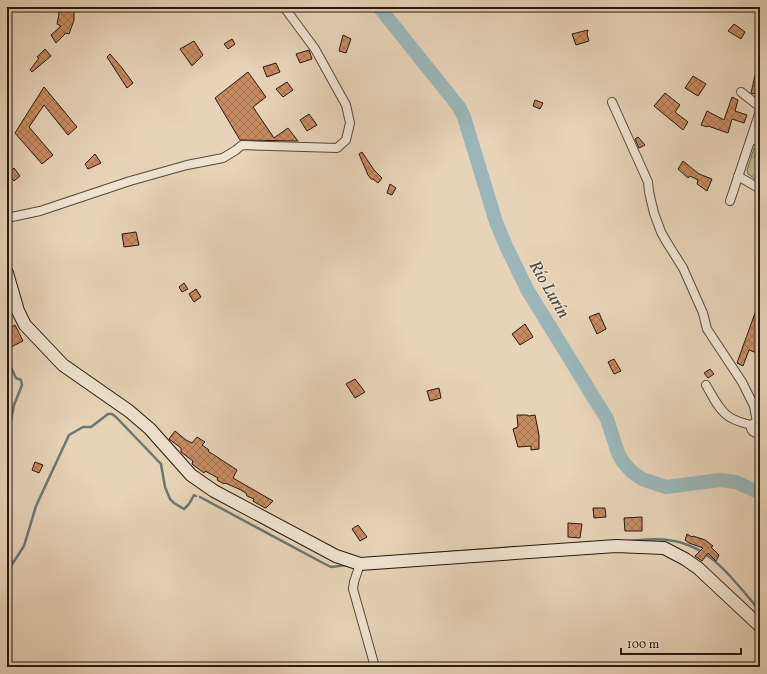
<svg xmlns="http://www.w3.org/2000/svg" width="767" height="674" font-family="Vollkorn,serif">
	<defs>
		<pattern id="park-crowns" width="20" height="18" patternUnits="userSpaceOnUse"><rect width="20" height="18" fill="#babb8b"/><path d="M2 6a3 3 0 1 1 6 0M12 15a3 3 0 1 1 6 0" fill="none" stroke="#a0a077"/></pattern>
		<pattern id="building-cross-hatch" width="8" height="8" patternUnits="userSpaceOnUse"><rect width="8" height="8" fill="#c88c63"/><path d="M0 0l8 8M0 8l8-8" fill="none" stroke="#a27250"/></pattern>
	</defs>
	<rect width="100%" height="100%" fill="#e7d3b7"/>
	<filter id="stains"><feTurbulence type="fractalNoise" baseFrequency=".005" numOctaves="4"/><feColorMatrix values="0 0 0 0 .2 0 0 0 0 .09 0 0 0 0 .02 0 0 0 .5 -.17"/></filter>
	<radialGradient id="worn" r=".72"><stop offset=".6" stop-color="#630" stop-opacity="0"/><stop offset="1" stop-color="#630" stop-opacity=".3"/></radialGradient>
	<path fill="url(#park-crowns)" stroke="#6f6a4c" d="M 757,147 L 760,149 L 760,180 L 758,181 L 748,174 L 747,170 L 754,148 Z"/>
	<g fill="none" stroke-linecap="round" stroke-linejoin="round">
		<path stroke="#6b7774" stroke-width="2.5" d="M 7,359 L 16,378 L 21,380 L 22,385 L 14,405 L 7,441
			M 200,497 L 323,563 L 331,567 L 347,565
			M 628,541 C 642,540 655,538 668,540 C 711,545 734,581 760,611
			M 409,555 L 516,547
			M 7,572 L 24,546 L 36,506 L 69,435 L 83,427 L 91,427 L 108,414 L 112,414 L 116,417 L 161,464 L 165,487 L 170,499 L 174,503 L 184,509 L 189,504 L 194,495 L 196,496"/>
		<path stroke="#9ab6b8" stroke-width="14" d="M 379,7 L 459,107 L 464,117 L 496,222 L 506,246 L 528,291 L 607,419 L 618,453 L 623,462 L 632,472 L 642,479 L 666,487 L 720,480 L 736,482 L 760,493"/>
	</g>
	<path fill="url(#building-cross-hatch)" stroke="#24190e" d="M 56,7 L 74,7 L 74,20 L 69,34 L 66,33 L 56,43 L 51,35 L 61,26 L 57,24 L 59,14 Z
		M 734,24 L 745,32 L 741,39 L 728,31 Z
		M 588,30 L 587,34 L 589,41 L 576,45 L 572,34 Z
		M 343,35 L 351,39 L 346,53 L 339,51 Z
		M 232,39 L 235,44 L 228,49 L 224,44 Z
		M 194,41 L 203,55 L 192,66 L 180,49 Z
		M 45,49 L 51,56 L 32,72 L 30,70 L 39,58 L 37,57 Z
		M 309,50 L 312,59 L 300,63 L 296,54 Z
		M 110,54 L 122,68 L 133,83 L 127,88 L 107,57 Z
		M 276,63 L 280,72 L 267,77 L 263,67 Z
		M 757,67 L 760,68 L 760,95 L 751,93 Z
		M 248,72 L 266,97 L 253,107 L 274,138 L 288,128 L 298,141 L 240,140 L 215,98 Z
		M 693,76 L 706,84 L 698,96 L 685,88 Z
		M 287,82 L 293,90 L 283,97 L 276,89 Z
		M 44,87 L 77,127 L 68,135 L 44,105 L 29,127 L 53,155 L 42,164 L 15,133 Z
		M 665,93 L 680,105 L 675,112 L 688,122 L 683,130 L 654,106 Z
		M 732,97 L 738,100 L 735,111 L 747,115 L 744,123 L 732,119 L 728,133 L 708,126 L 707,127 L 701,125 L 707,111 L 724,120 Z
		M 535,100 L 543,103 L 540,109 L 533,106 Z
		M 309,114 L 317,125 L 307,131 L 300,120 Z
		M 638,137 L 645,145 L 639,148 L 635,139 Z
		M 362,152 L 374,170 L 382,178 L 378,183 L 373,179 L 371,179 L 368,175 L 359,154 Z
		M 95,154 L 101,163 L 88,169 L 85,164 Z
		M 683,161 L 699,174 L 712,179 L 707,191 L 697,184 L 698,180 L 690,176 L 688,178 L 678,169 Z
		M 14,168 L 20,176 L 14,181 L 8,174 Z
		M 390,184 L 396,188 L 392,195 L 387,193 Z
		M 136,232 L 139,245 L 124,247 L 122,234 Z
		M 184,283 L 188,289 L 182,292 L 179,287 Z
		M 196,289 L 201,297 L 194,302 L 189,294 Z
		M 759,302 L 760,354 L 749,350 L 743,366 L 737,363 Z
		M 599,313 L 606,329 L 597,334 L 589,317 Z
		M 525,324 L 533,337 L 520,345 L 512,334 Z
		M 15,325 L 23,341 L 11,347 L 7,339 L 7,329 Z
		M 614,359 L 621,371 L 614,374 L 608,362 Z
		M 710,369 L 714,374 L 708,378 L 704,373 Z
		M 355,379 L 365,392 L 355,398 L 346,384 Z
		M 439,388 L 441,398 L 430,401 L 427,391 Z
		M 517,415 L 527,415 L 529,416 L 535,415 L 539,435 L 539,449 L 531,450 L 531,446 L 518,447 L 513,429 L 518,427 Z
		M 175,431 L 186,440 L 192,443 L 197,437 L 205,442 L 202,445 L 209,450 L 208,451 L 237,470 L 233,478 L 273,501 L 267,507 L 265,508 L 253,501 L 254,499 L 247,496 L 246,493 L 239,489 L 225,483 L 224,484 L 217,480 L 218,478 L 205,471 L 204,473 L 192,464 L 193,461 L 181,452 L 181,448 L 169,439 Z
		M 35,462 L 43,465 L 39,473 L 32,470 Z
		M 593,508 L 605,508 L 606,517 L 594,518 Z
		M 642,517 L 642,531 L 625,531 L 624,518 Z
		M 568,523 L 582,524 L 580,538 L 568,537 Z
		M 358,525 L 367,537 L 360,541 L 352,529 Z
		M 687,534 L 692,537 L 693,536 L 705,540 L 713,546 L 711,547 L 719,555 L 716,561 L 708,553 L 702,561 L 695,556 L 703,548 L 689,543 L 685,540 Z"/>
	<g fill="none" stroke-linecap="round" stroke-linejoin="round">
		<defs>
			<path id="street" d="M 741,92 L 760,107
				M 612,102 L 648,182 L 649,192 L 654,213 L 661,232 L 666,241 L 683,268 L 703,313 L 707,329 L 742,382 L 754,406 L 757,422
				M 751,138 L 760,143
				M 738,176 L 760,189
				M 730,201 L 760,111
				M 7,218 L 40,211 L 130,181 L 187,165 L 223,158 L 236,150 L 242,145 L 337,148 L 346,140 L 350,123 L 346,105 L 315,49 L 284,7
				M 706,385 C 712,395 718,409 728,416 C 734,421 744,423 751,425 L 756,422 L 760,424
				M 751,425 C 750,429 752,432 756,433 L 760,432
				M 360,564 L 354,582 L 353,589 L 375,667"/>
			<path id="secondary" d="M 7,273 L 18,311 L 25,325 L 63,365 L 129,411 L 150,429 L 191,475 L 214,491 L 336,556 L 360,564 L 616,546 L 664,548 L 685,559 L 698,568 L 760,626"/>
		</defs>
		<use href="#street" stroke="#554838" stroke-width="10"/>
		<use href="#secondary" stroke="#24190e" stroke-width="14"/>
		<use href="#street" stroke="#efe2d0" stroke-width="8"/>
		<use href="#secondary" stroke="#efe2d0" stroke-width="12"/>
	</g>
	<g text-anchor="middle" stroke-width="3" stroke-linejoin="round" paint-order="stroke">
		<g font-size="17" font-style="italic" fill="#474841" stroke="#efe2d0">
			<text transform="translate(550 289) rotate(60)" y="6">Río Lurín</text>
		</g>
	</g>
	<rect width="767" height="674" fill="none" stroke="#e7d3b7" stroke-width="24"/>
	<rect x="8" y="8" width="751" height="658" fill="none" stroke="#24190e" stroke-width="2"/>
	<rect x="12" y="12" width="743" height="650" fill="none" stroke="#24190e"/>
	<path d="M621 648v6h120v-6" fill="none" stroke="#24190e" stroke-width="2"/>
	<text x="627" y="648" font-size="12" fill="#24190e" stroke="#efe2d0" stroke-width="3" paint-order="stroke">100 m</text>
	<rect width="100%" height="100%" filter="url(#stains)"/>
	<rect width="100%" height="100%" fill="url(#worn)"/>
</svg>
